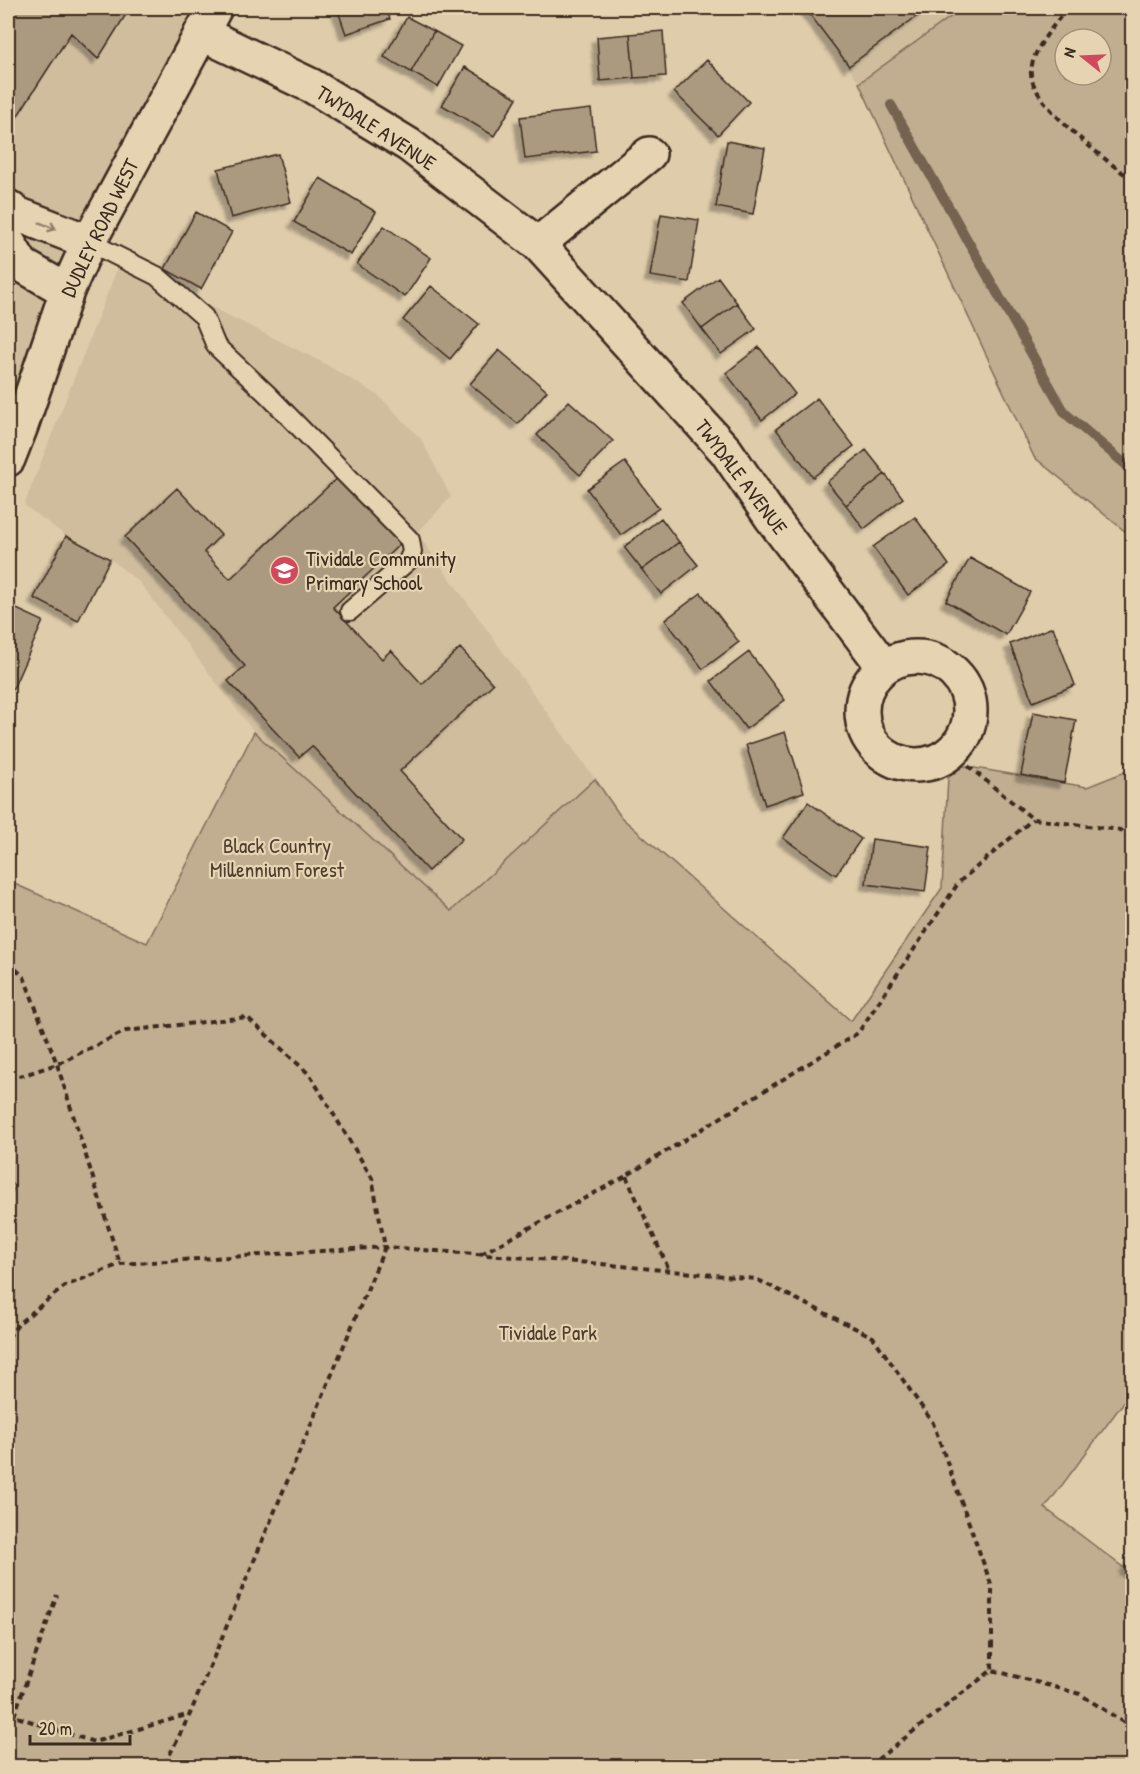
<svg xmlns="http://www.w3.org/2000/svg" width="1140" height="1774" font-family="'Patrick Hand',sans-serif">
	<defs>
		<filter id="shadow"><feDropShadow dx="-5.5" dy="5.5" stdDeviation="1.5" flood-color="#0004"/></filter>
	</defs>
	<rect width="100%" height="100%" fill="#dfccab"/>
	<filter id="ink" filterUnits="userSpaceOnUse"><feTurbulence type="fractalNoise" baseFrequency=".0167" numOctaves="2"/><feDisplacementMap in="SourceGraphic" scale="12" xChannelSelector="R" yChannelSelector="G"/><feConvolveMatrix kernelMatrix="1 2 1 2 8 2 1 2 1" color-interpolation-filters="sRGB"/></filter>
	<g filter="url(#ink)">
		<path fill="#d0bd9e" d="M 8,8 L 215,8 L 8,459 Z
			M 805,8 L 963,8 L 859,83 Z
			M 123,254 L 179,291 L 320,361 L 378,395 L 421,439 L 451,497 L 417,533 L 595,779 L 451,911 L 254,732 L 140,583 L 110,559 L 66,536 L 24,505 Z"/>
		<path fill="#c1ae91" stroke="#7e6c58" stroke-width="1.5" fill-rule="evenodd" d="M 963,8 L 1132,8 L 1132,537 L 1034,457 L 859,83 ZM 1065,39 L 1101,39 L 1101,75 L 1065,75 Z
			M 254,732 L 451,911 L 595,779 L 621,817 L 851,1021 L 942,888 L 948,778 L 963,766 L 1087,787 L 1132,769 L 1132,1391 L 1045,1508 L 1132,1574 L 1132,1766 L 8,1766 L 8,1201 L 15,1186 L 8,1181 L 8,881 L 147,943 Z"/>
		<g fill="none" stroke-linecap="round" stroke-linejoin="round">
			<path stroke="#74624f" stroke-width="10" d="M 891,105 L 1065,413 L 1132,470"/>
		</g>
		<path fill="#ac9a80" stroke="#3b2a1e" stroke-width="1.5" filter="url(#shadow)" d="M 8,8 L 130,8 L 98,59 L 71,33 L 8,131 Z
			M 337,8 L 386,8 L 390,19 L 346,34 Z
			M 805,8 L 928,8 L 849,66 Z
			M 407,17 L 434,31 L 411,72 L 384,57 Z
			M 434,31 L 461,46 L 438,87 L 411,72 Z
			M 663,31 L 666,76 L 634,78 L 630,34 Z
			M 630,34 L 634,78 L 600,81 L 597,37 Z
			M 707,60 L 749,102 L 718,135 L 674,92 Z
			M 465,67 L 517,98 L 494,136 L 442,105 Z
			M 591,109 L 596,151 L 525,159 L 520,117 Z
			M 727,141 L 765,148 L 753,214 L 716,207 Z
			M 278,154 L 291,202 L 231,218 L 218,169 Z
			M 320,178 L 376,212 L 351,255 L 294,222 Z
			M 196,212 L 232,232 L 201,289 L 165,269 Z
			M 661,214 L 699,220 L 689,282 L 650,276 Z
			M 384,226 L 431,258 L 405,297 L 357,264 Z
			M 718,277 L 737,303 L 702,329 L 683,303 Z
			M 431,286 L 479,324 L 450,359 L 403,320 Z
			M 737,303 L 756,329 L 721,354 L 702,329 Z
			M 759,347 L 795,394 L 762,420 L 726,373 Z
			M 499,350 L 547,391 L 518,424 L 470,384 Z
			M 817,398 L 854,446 L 813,477 L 776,429 Z
			M 569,401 L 613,441 L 580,475 L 537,435 Z
			M 866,450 L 885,474 L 846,505 L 827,482 Z
			M 625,462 L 659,508 L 621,535 L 587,489 Z
			M 885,474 L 903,498 L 864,529 L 846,505 Z
			M 339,476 L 401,543 L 333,607 L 382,659 L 391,650 L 422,684 L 460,648 L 493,684 L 400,771 L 462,839 L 428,871 L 312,746 L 299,757 L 228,681 L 245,666 L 125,537 L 177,488 L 221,535 L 204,552 L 230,579 Z
			M 915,517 L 949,565 L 908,595 L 873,547 Z
			M 661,518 L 679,542 L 642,570 L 624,547 Z
			M 66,536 L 110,559 L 78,621 L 34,598 Z
			M 679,542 L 698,565 L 661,594 L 642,570 Z
			M 970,558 L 1030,592 L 1006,635 L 946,601 Z
			M 701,593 L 739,642 L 703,669 L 665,620 Z
			M 8,605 L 43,621 L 8,700 Z
			M 1053,627 L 1075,685 L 1033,702 L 1010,644 Z
			M 749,652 L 785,700 L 746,729 L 711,681 Z
			M 1033,712 L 1076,720 L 1064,783 L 1021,775 Z
			M 785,732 L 804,792 L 765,805 L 746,745 Z
			M 808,802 L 861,839 L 836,875 L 783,838 Z
			M 872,839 L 931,847 L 925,892 L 866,884 Z
			M 1132,1557 L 1132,1574 L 1124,1568 Z"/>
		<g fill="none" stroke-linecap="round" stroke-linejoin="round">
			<defs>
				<path id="lane" d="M 89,242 L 157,276 L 204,317 L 216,346 L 267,394 L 410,540 L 412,552 L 408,561 L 350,611"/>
				<path id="street" d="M 201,33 L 312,86 L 409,145 L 538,244 L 726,451 L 771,517 L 884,667
					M 8,207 L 17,214 L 89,242
					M 8,242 L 22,265 L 67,291
					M 538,244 L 649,154
					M862 711a54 54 0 1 1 108 0a54 54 0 1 1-108 0Z"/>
				<path id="primary" d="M 8,459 L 21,426 L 67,291 L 89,242 L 215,8"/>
			</defs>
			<use href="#lane" stroke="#3b2a1e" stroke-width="22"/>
			<use href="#street" stroke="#3b2a1e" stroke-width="38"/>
			<use href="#primary" stroke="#3b2a1e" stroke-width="38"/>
			<path stroke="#3b2a1e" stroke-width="4" stroke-dasharray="6 4.5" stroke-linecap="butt" d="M 1067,8 C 1054,26 1033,48 1031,71 C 1028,103 1108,161 1132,180
				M 952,753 L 1033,819 L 1120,830 L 1132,840
				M 8,962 L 24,977 L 57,1064 L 120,1264
				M 8,1078 L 24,1075 L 57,1064 L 126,1031 L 247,1017 L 310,1075 L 372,1178 L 385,1247 L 190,1714 L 164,1766
				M 626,1176 L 669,1270
				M 481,1254 L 626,1176 L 858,1033 L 959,882 L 1033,819
				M 8,1338 L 19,1323 L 65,1286 L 120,1264 L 385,1247 L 590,1263 L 756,1279 L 873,1337 L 933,1423 L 992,1587 L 992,1670
				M 8,1713 L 14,1716 L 94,1742 L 190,1714
				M 14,1716 L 57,1595
				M 869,1766 L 992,1670 L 1080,1694 L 1132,1728"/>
			<use href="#lane" stroke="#e6d3b1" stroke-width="18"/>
			<use href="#street" stroke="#e6d3b1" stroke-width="33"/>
			<use href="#primary" stroke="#e6d3b1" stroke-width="33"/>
		</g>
		<defs><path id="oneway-shaft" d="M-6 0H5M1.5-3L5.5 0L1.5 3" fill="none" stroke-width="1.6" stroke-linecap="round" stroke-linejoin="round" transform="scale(1.5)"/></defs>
		<use stroke="#907e68" href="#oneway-shaft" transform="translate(48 226) rotate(22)"/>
	</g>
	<defs>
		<symbol id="school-disc" viewBox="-11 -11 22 22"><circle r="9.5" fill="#d1495b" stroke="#e6d3b1"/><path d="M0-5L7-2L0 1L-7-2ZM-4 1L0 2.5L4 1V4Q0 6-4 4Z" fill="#fff"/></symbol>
	</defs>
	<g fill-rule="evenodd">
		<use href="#school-disc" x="268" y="554" width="33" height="33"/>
	</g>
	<g text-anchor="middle" stroke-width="4.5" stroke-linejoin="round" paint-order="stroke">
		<g font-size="21" fill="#3b2a1e" stroke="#e6d3b1">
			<text transform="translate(376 128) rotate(33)" y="7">TWYDALE AVENUE</text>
			<text transform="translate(100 228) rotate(-64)" y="7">DUDLEY ROAD WEST</text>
			<text transform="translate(741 477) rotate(53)" y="7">TWYDALE AVENUE</text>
		</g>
		<g font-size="21" fill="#3b2a1e" stroke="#e6d3b1" text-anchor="start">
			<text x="306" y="566">Tividale Community<tspan x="306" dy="24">Primary School</tspan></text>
		</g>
		<g font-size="21" fill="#4f3e2f" stroke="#e6d3b1">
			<text x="277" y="853">Black Country<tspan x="277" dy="24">Millennium Forest</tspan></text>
			<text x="548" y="1340">Tividale Park</text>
		</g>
	</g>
	<rect width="1140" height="1774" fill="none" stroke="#e6d3b1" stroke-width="30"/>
	<rect x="15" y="15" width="1110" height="1744" fill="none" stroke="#3b2a1e" stroke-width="2" filter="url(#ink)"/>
	<g transform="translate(1083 57) rotate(288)"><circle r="28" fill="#e6d3b1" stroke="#a28f76" stroke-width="1.5"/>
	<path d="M0-4.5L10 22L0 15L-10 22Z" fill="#d1495b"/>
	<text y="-9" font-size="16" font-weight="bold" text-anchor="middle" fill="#3b2a1e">N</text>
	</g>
	<path d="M30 1735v9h100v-9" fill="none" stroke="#3b2a1e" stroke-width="3"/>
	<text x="39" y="1735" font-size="18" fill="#3b2a1e" stroke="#e6d3b1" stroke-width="4.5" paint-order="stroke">20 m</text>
</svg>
